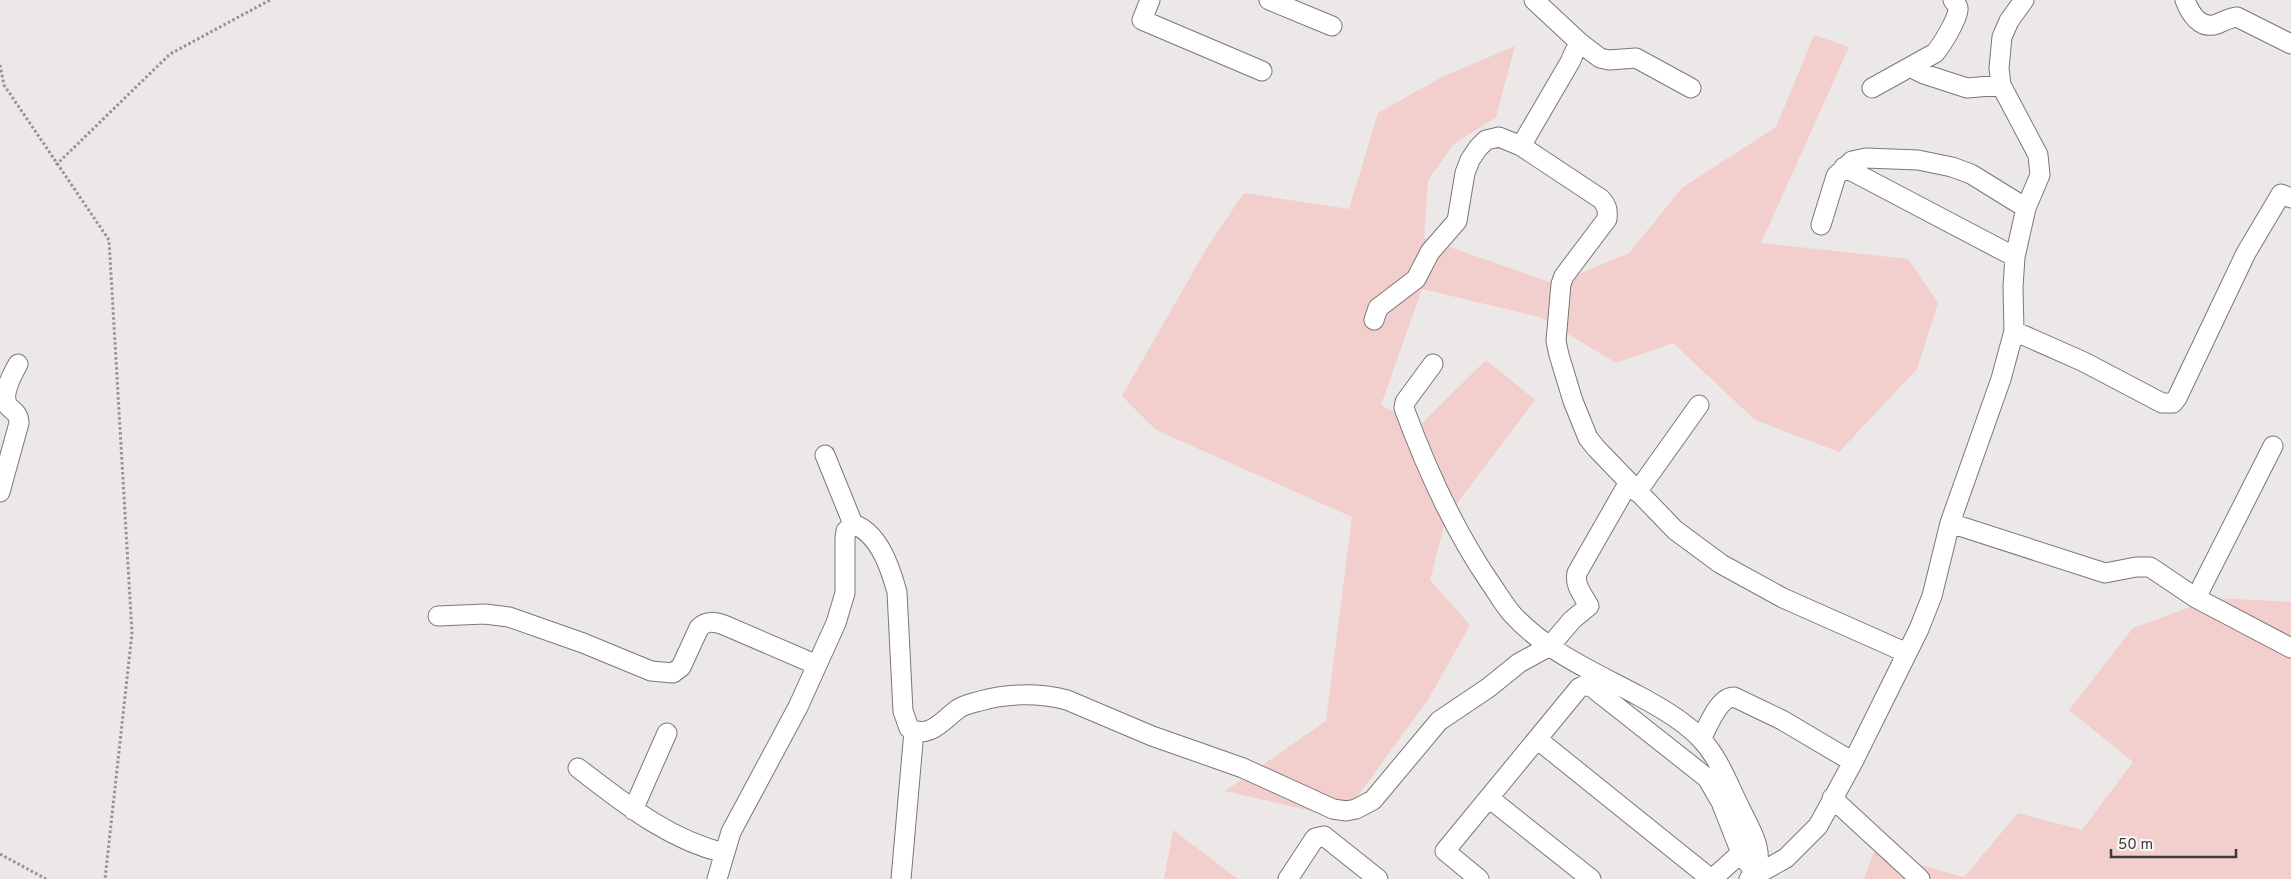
<svg xmlns="http://www.w3.org/2000/svg" width="2291" height="879" font-family="Overpass,sans-serif">
	<rect width="100%" height="100%" fill="#ece8e8"/>
	<path fill="#f2cecc" d="M 1814,35 L 1849,47 L 1761,243 L 1908,259 L 1938,303 L 1917,369 L 1839,452 L 1755,420 L 1673,343 L 1616,363 L 1540,317 L 1422,289 L 1381,405 L 1419,426 L 1486,360 L 1535,400 L 1446,518 L 1430,580 L 1470,625 L 1429,698 L 1342,818 L 1225,791 L 1326,721 L 1352,517 L 1156,430 L 1122,396 L 1208,246 L 1244,193 L 1349,209 L 1378,113 L 1442,77 L 1515,46 L 1496,117 L 1454,144 L 1428,180 L 1424,238 L 1555,284 L 1629,253 L 1682,188 L 1776,127 Z
		M 2215,598 L 2291,602 L 2291,879 L 1864,879 L 1874,852 L 1964,877 L 2018,813 L 2082,830 L 2133,762 L 2069,710 L 2133,628 Z
		M 1173,830 L 1238,879 L 1164,879 Z"/>
	<g fill="none" stroke-linecap="round" stroke-linejoin="round">
		<defs>
			<path id="minor" d="M 1150,0 L 1142,20 L 1262,71
				M 1269,0 L 1332,26
				M 1534,0 L 1579,42 L 1570,62 L 1521,146 L 1601,199 C 1607,206 1608,210 1607,219 L 1564,276 L 1561,284 L 1556,341 L 1559,355 L 1573,401 L 1588,438 L 1596,448 L 1675,530 L 1721,564 L 1783,598 L 1907,653
				M 2185,0 C 2190,13 2200,30 2217,24 C 2224,21 2229,18 2237,17 L 2291,44
				M 1579,42 L 1600,58 L 1609,60 L 1636,58 L 1691,88
				M 1910,67 L 1924,74 L 1967,88 L 2001,85
				M 1872,88 L 1935,53 C 1942,45 1957,20 1958,10 C 1959,6 1955,3 1953,0
				M 1844,167 L 2015,257
				M 1821,225 L 1836,176 L 1852,161 L 1866,158 L 1918,160 L 1952,167 L 1971,174 L 2026,208
				M 1374,320 L 1378,308 L 1416,279 L 1430,252 L 1457,221 L 1465,173 L 1470,160 L 1478,148 L 1486,140 L 1499,137 L 1521,146
				M 2014,331 L 2084,362 L 2162,403 L 2173,403 L 2177,398 L 2246,253 L 2281,194 L 2291,198
				M 1433,364 L 1405,402 L 1404,408 C 1426,468 1453,528 1489,581 C 1497,592 1504,605 1513,615 C 1547,652 1596,673 1639,696 C 1661,708 1684,721 1701,739 C 1719,758 1728,784 1740,808 C 1751,831 1764,848 1756,875
				M 0,492 L 19,423 C 19,415 15,412 9,407 C 0,396 12,375 18,364
				M 1637,492 L 1699,405
				M 1950,523 L 2105,573 L 2136,567 L 2150,567 L 2196,598 L 2291,648
				M 853,524 C 879,533 890,567 897,592 L 903,711 L 909,728 C 929,740 943,720 958,709 C 963,705 973,703 980,701 C 1007,693 1040,693 1067,700 L 1152,736 L 1243,768 L 1333,809 L 1346,811 L 1356,809 L 1373,800 L 1439,721 L 1488,688 L 1519,663 L 1550,646 L 1572,620 L 1589,606 C 1583,595 1574,585 1577,573 L 1629,482
				M 2196,598 L 2273,446
				M 438,616 L 485,614 L 509,617 L 583,643 L 651,671 L 673,673 L 681,667 L 699,628 C 706,620 715,622 724,625 L 817,665
				M 1537,739 L 1711,879
				M 1701,739 C 1708,727 1718,697 1734,697 L 1782,720 L 1853,762
				M 578,768 C 624,803 667,839 724,853
				M 1489,798 L 1591,879
				M 1832,798 L 1920,879
				M 633,810 L 667,733
				M 717,879 L 731,832 L 798,707 L 836,623 L 845,593 L 845,538 L 846,531 L 853,524 L 825,455
				M 901,879 L 914,731
				M 1288,879 L 1315,838 L 1324,836 L 1378,879
				M 1479,879 L 1445,851 L 1579,688 L 1585,685 L 1593,688 L 1707,778 L 1721,802 L 1741,853 L 1759,879
				M 1712,879 L 1741,853
				M 1749,879 L 1786,858 L 1818,826 L 1853,762 L 1919,629 L 1932,596 L 1950,523 L 2001,379 L 2014,331 L 2013,287 L 2015,257 L 2026,208 L 2040,175 L 2038,155 L 2001,85 L 1999,68 L 2002,37 L 2009,21 L 2024,0"/>
		</defs>
		<use href="#minor" stroke="#7a7777" stroke-width="21"/>
		<path stroke="#959292" stroke-width="3" stroke-dasharray="2.5 2.5" stroke-linecap="butt" d="M 0,65 L 4,85 L 109,240 L 132,633 L 105,879
			M 56,165 L 170,54 L 270,0
			M 0,854 L 46,879"/>
		<use href="#minor" stroke="#fff" stroke-width="19"/>
	</g>
	<path d="M2111 849v8h125v-8" fill="none" stroke="#3c3b3b" stroke-width="2.5"/>
	<text x="2118" y="849" font-size="15" fill="#3c3b3b" stroke="#f9f6f5" stroke-width="4" paint-order="stroke">50 m</text>
</svg>
